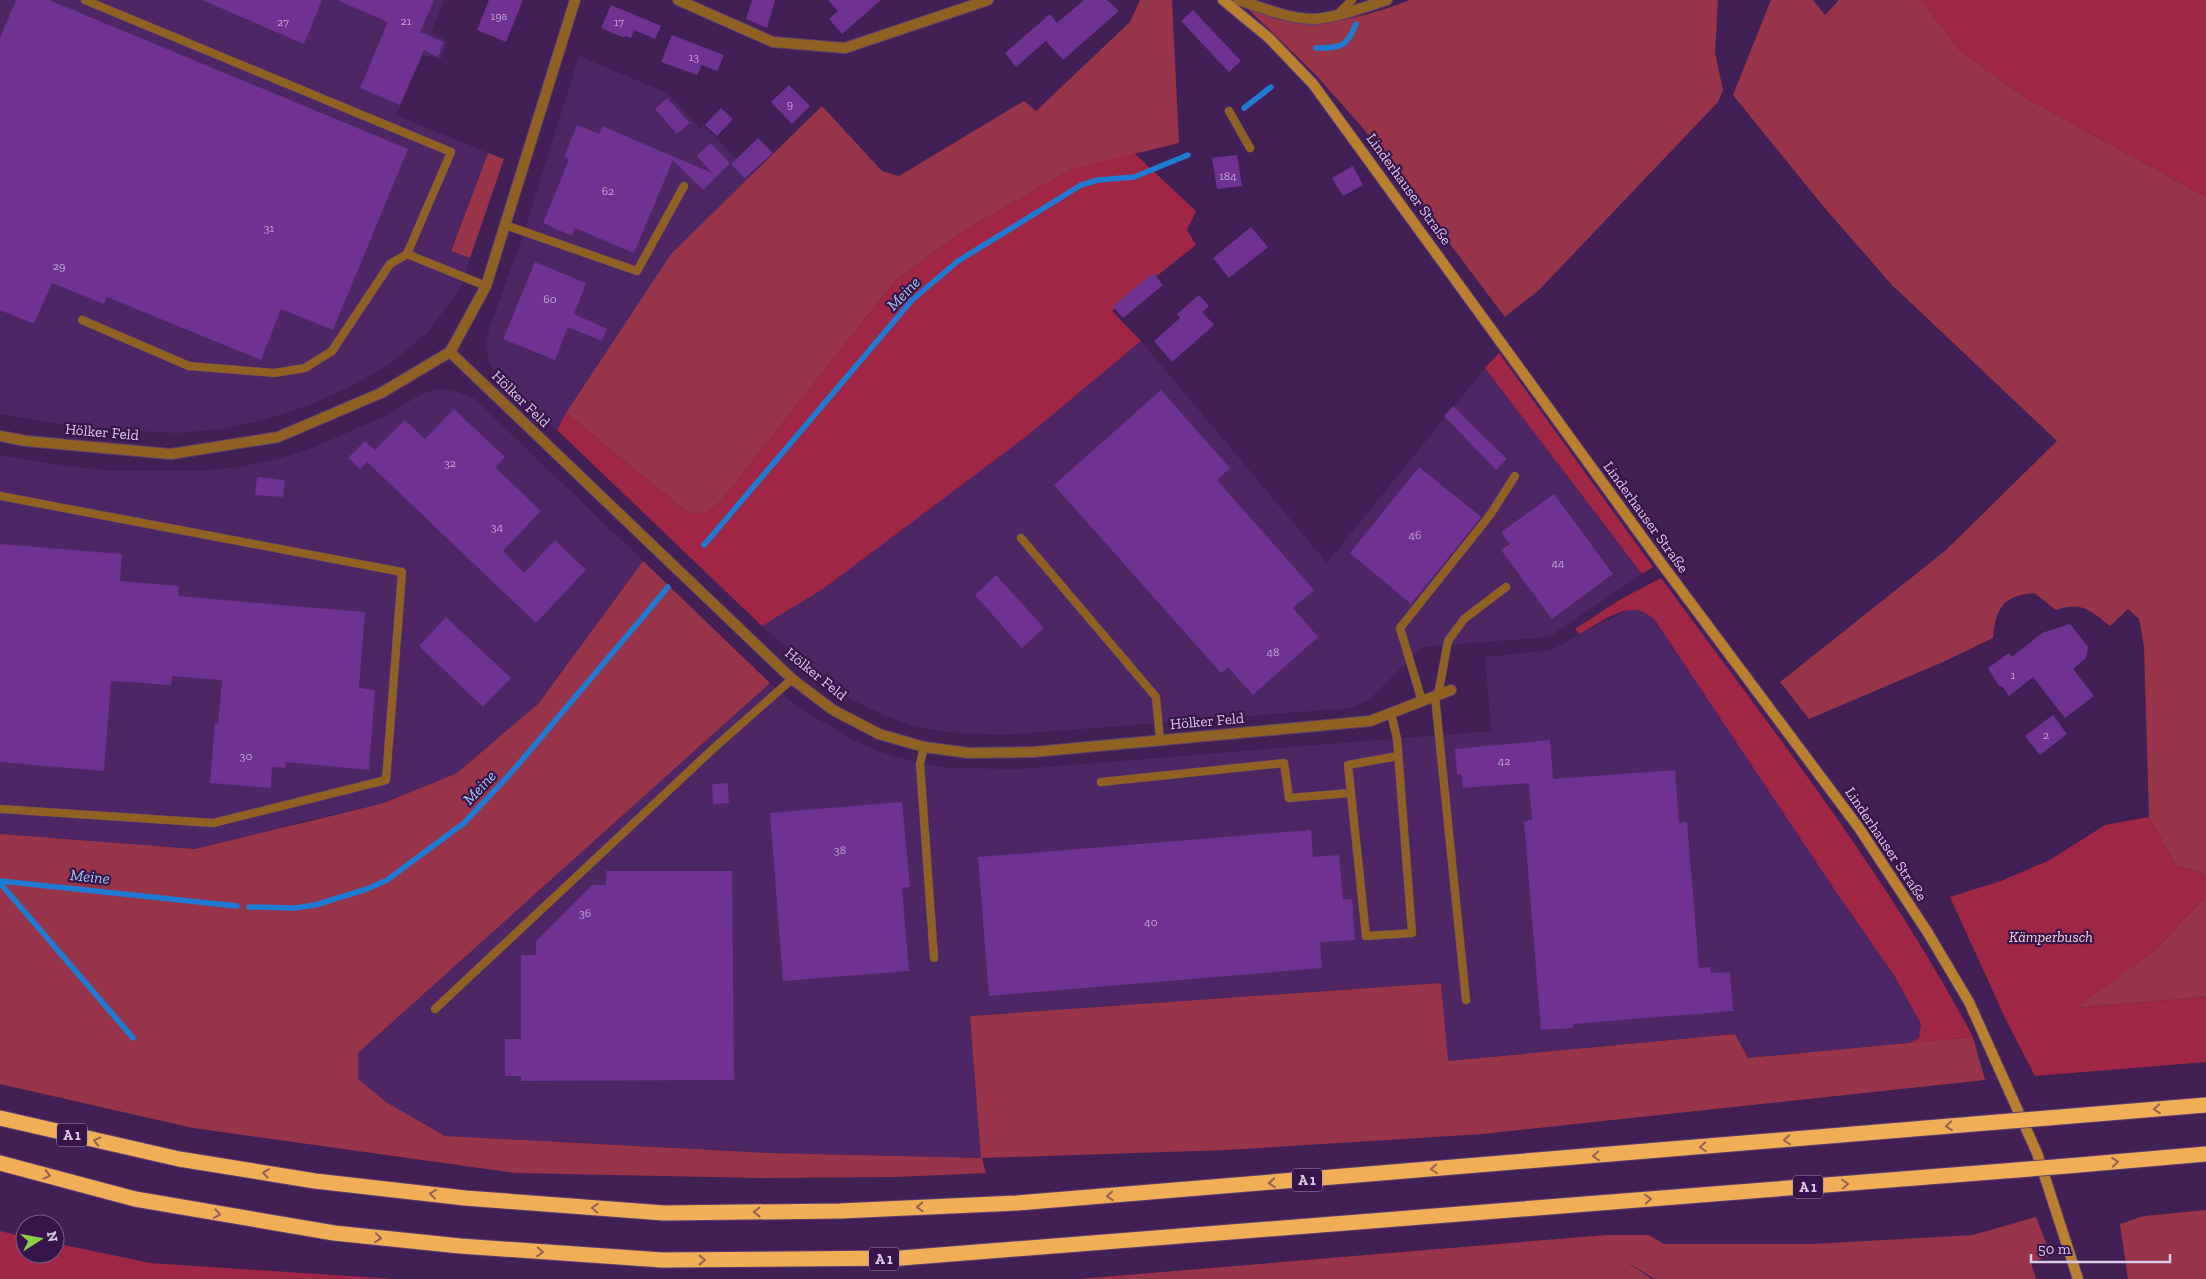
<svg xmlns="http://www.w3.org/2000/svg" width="2206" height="1279" font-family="'Zilla Slab',serif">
	<rect width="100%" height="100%" fill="#422055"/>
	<path fill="#4d2663" d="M 0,0 L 445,0 L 431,32 L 448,42 L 441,59 L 423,55 L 396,115 L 488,153 L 451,250 L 470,258 L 463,284 L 429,331 L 387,366 L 351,386 L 310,405 L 264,420 L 220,429 L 177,433 L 84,428 L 0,414 Z
		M 579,56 L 669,94 L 700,129 L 704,126 L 752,175 L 671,254 L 557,430 L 508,385 L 489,363 L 486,344 L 490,326 L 521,242 Z
		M 1141,341 L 1327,563 L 1485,368 L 1642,574 L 1549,637 L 1422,647 L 1370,699 L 1352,708 L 1003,735 L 945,732 L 917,727 L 886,716 L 853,700 L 828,684 L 762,626 L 823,589 L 1027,436 Z
		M 439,389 L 458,392 L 475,399 L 643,561 L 539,703 L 457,773 L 384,803 L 296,823 L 289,827 L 195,849 L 0,834 L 0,455 L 67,466 L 116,471 L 197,471 L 240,467 L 277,459 L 309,449 L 388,415 L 421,394 Z
		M 1632,608 L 1646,611 L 1655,620 L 1894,975 L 1922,1024 L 1919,1038 L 1910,1043 L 1748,1058 L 1735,1034 L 1447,1061 L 1441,983 L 970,1016 L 982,1158 L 768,1153 L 445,1136 L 386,1102 L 358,1079 L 358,1053 L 770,683 L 795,705 L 851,739 L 878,751 L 911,761 L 949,768 L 1021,769 L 1491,731 L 1485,657 L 1552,650 L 1579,634 Z"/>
	<path fill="#983449" d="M 1140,0 L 1172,0 L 1179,143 L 1072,169 L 960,233 L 895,281 L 721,501 C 707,513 702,517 684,510 L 566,413 L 671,254 L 822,106 L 882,171 L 899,176 L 1024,101 L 1036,111 L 1130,22 Z
		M 1410,0 L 1718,0 L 1715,53 L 1723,90 L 1718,102 L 1539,290 L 1505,317 L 1362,127 L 1316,75 L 1245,6 C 1258,11 1272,19 1285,21 C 1324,29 1374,14 1410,0 Z
		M 1771,0 L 1813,0 L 1825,15 L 1839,0 L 1921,0 L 1961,52 L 2028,99 L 2206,197 L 2206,877 L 2200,872 L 2176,866 L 2149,817 L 2144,646 L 2139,619 L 2128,609 L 2110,626 C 2090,610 2082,601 2056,610 L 2034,593 C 2002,596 1996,608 1993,638 L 1943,662 L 1809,719 L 1780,682 L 1945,551 L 2057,441 L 1892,285 L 1823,206 L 1733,95 Z
		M 488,153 L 504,159 L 470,258 L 451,251 Z
		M 643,561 L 770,683 L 358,1053 L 358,1079 L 386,1102 L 445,1136 L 768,1153 L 981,1158 L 970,1016 L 1441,983 L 1448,1061 L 1735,1034 L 1748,1058 L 1973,1037 L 1985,1080 L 1483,1134 L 1226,1150 L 982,1158 L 986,1173 L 897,1177 L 759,1178 L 516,1173 L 193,1128 L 0,1084 L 0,834 L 195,849 L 384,803 L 457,773 L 539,703 Z
		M 2206,896 L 2206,997 L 2074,1008 L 2153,952 Z
		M 2206,1210 L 2206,1279 L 2128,1279 L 2120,1224 L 2144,1216 Z
		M 2036,1217 L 2051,1255 L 2031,1263 L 2036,1279 L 1655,1279 L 1625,1261 L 1652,1279 L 1079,1279 L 1606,1235 L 1649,1235 L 1664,1244 L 1813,1244 L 1973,1235 Z"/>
	<path fill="#9f2745" d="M 1921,0 L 2206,0 L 2206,197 L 2028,99 L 1961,52 Z
		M 1134,153 L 1196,211 L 1187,230 L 1196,245 L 1112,311 L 1141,341 L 1027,436 L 823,589 L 762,626 L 557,430 L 566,413 L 684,510 C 702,517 707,513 721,501 L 895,281 L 960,233 L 1072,169 Z
		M 1499,353 L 1653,567 L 1642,574 L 1485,368 Z
		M 1661,578 C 1770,727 1886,873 1973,1037 L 1910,1043 L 1919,1038 L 1921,1024 L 1894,975 L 1839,896 L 1655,620 C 1631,596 1604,621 1579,634 L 1575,629 L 1621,599 Z
		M 2149,817 L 2176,866 L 2200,872 L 2206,877 L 2206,896 L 2153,952 L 2075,1008 L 2206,997 L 2206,1062 L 2035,1076 L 2006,1020 L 1950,897 L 2001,881 L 2050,860 L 2105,825 Z
		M 0,1231 L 25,1237 L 25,1254 L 55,1254 L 55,1243 L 150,1263 L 395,1279 L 0,1279 Z"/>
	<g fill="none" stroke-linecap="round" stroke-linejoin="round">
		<path stroke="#207cd2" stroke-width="5.5" d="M 1316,48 C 1342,48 1346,47 1356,24
			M 1244,108 L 1271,87
			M 704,545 L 912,300 L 958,261 L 1081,185 L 1098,180 L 1134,177 L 1188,155
			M 0,881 L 237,906
			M 0,883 L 133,1038
			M 249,907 L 295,908 L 315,905 L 367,889 L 387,880 L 464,823 L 511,773 L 668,587"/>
	</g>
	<path fill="#6f3290" d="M 16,0 L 49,0 L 408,149 L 333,330 L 281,309 L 261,360 L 107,297 L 104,304 L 52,283 L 34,324 L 0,310 L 0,38 Z
		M 202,0 L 322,0 L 304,44 Z
		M 337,0 L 434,0 L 420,32 L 444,42 L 438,57 L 424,50 L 400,105 L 360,88 L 388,22 Z
		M 489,0 L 523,0 L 506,42 L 477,30 Z
		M 752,0 L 775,0 L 767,28 L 746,19 Z
		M 828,0 L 881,0 L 842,34 L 829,19 L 838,11 Z
		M 1084,0 L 1107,0 L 1119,11 L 1063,60 L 1046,41 L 1016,67 L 1005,53 L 1050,14 L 1057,23 Z
		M 611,5 L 661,26 L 655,39 L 634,30 L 631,38 L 625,36 L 624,38 L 601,28 Z
		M 1193,10 L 1241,61 L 1229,72 L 1181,21 Z
		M 672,35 L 724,55 L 717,71 L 702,65 L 697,75 L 661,62 Z
		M 789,85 L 810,106 L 792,124 L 771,102 Z
		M 667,98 L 690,123 L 677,134 L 655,109 Z
		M 721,108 L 733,119 L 717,136 L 705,125 Z
		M 577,125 L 599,134 L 602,126 L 712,173 L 697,156 L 710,143 L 730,163 L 703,190 L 673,160 L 634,253 L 575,228 L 572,236 L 543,223 L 569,159 L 564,157 Z
		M 758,138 L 773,153 L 745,178 L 731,164 Z
		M 1237,155 L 1242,186 L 1217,189 L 1212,158 Z
		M 1353,166 L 1363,185 L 1343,196 L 1332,178 Z
		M 1251,227 L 1268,247 L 1229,278 L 1213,258 Z
		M 535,262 L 586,283 L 574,314 L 607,329 L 602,341 L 568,327 L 555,360 L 503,339 Z
		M 1153,273 L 1163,285 L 1123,318 L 1113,306 Z
		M 1199,295 L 1209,306 L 1202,312 L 1214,325 L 1172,362 L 1154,341 L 1180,318 L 1177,314 Z
		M 1161,390 L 1230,468 L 1217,480 L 1314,590 L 1293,608 L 1318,637 L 1253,695 L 1228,667 L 1221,673 L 1054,485 Z
		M 1453,406 L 1507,459 L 1496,470 L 1444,416 Z
		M 454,409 L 505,457 L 495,467 L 541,511 L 503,551 L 524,573 L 555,540 L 586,570 L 536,623 L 367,462 L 360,469 L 348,458 L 365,441 L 375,450 L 405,420 L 425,439 Z
		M 1419,467 L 1481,517 L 1411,604 L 1350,553 Z
		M 257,477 L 285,480 L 283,497 L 255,495 Z
		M 1554,494 L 1613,574 L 1552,619 L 1501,550 L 1510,544 L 1501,532 Z
		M 0,544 L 122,554 L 120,581 L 179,586 L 178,596 L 365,612 L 359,688 L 375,690 L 369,770 L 286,762 L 285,768 L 272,767 L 271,788 L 210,783 L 215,723 L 218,724 L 222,680 L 172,676 L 171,685 L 111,681 L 104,771 L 0,762 Z
		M 996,575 L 1044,628 L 1022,648 L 975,595 Z
		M 446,617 L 511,678 L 483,707 L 419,646 Z
		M 2070,624 L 2088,647 L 2086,658 L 2073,669 L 2094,696 L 2065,718 L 2033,677 L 2009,696 L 2003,687 L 1999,686 L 1988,668 L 2009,653 L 2012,657 L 2042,633 Z
		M 2053,715 L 2067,734 L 2040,755 L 2025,736 Z
		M 1550,740 L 1553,779 L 1675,770 L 1679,823 L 1687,822 L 1699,968 L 1710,967 L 1711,973 L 1730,972 L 1733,1011 L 1573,1024 L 1573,1028 L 1541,1030 L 1524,821 L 1532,820 L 1529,783 L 1463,788 L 1461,774 L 1457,774 L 1455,749 Z
		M 728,783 L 729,803 L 713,804 L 712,784 Z
		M 902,802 L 910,887 L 902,888 L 909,971 L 783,981 L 770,813 Z
		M 1311,830 L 1313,857 L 1339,855 L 1343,900 L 1352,899 L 1355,940 L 1320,942 L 1322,968 L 989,996 L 978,857 Z
		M 606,871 L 732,871 L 734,1080 L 521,1081 L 521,1076 L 505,1076 L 505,1039 L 521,1039 L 521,955 L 536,955 L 536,941 L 592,885 L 606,885 Z"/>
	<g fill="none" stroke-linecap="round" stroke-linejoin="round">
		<defs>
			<path id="service" d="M 85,0 L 451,152 L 407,254
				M 1338,14 L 1352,0
				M 1229,111 L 1250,148
				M 505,225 L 637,271 L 684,186
				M 82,320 L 189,366 L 274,373 L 305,368 L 332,351 L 390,264 L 407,254 L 486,286
				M 0,496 L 402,572 L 386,780 L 213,823 L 0,809
				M 1021,538 L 1156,697 L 1160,740
				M 1438,695 L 1448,641 L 1464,619 L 1506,587
				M 1435,696 L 1466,1000
				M 1422,701 L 1400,628 L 1490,515 L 1515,476
				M 1391,713 L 1397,739 L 1412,933 L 1366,936 L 1348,765 L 1398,756
				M 924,747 L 920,764 L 934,958
				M 1101,782 L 1284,763 L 1289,798 L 1350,793
				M 435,1009 L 714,748 L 792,679"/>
			<path id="minor" d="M 678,0 L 773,42 L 845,48 L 988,0
				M 1238,0 C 1261,7 1288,19 1313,19 C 1337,18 1364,7 1387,0
				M 450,352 L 792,679 L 833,710 L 879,734 L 924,747 L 969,753 L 1033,752 L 1370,721 L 1451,690
				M 0,436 L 26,441 L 171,454 L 278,437 L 381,393 L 450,352 L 486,286 L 575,0"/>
			<path id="secondary" d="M 1223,0 L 1269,38 L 1313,84 L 1664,567 L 1859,828 L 1928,933 L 1969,1002 L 2037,1153 L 2078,1279"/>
			<path id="motorway" d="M 0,1118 L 179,1159 L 315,1181 L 465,1198 L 664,1213 L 840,1211 L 1017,1203 L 1998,1122
				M 2048,1118 L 2206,1105
				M 0,1163 L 135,1199 L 334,1233 L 460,1246 L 662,1260 L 901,1258 L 2017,1170
				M 2067,1166 L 2206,1154"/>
		</defs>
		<use href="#service" stroke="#5e3e70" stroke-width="9"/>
		<use href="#minor" stroke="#5e3e70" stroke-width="12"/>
		<use href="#secondary" stroke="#5e3e70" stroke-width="12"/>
		<use href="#motorway" stroke="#5e3e70" stroke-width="17"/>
		<use href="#service" stroke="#8f6223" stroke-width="8"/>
		<use href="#minor" stroke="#8f6223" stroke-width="10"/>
		<use href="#secondary" stroke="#b98030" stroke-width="10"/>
		<use href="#motorway" stroke="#f0ae57" stroke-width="15"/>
		<defs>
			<path id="motorway-bridge" d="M 1998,1122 L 2048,1118
				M 2017,1170 L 2067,1166"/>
		</defs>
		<use href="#motorway-bridge" stroke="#5e3e70" stroke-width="17" stroke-linecap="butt"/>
		<use href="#motorway-bridge" stroke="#f0ae57" stroke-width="15"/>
	</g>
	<defs><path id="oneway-chevron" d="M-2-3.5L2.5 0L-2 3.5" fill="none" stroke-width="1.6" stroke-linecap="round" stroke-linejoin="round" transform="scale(1.25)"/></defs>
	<g stroke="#946250">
		<use href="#oneway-chevron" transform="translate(2157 1109) rotate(175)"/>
		<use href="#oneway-chevron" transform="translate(1949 1126) rotate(175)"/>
		<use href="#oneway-chevron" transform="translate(1787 1140) rotate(175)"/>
		<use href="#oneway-chevron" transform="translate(97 1141) rotate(-167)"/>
		<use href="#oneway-chevron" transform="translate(1703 1147) rotate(175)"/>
		<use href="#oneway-chevron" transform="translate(1596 1156) rotate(175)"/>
		<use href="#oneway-chevron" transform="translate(2115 1162) rotate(-5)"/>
		<use href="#oneway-chevron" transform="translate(1434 1169) rotate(175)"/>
		<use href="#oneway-chevron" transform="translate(266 1173) rotate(-171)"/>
		<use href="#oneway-chevron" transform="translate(47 1175) rotate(15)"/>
		<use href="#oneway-chevron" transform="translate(1272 1183) rotate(175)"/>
		<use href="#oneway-chevron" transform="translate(1845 1184) rotate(-5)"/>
		<use href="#oneway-chevron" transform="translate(433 1194) rotate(-174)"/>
		<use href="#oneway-chevron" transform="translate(1110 1196) rotate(176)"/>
		<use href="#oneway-chevron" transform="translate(1648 1199) rotate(-5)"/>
		<use href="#oneway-chevron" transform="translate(920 1207) rotate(178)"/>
		<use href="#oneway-chevron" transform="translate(595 1208) rotate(-176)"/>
		<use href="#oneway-chevron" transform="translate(757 1212) rotate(179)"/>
		<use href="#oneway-chevron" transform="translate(217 1214) rotate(10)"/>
		<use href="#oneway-chevron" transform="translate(378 1238) rotate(6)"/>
		<use href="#oneway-chevron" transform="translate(540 1252) rotate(4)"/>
		<use href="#oneway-chevron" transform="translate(702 1260)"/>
	</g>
	<g text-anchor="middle" stroke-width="4.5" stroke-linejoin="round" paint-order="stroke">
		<g font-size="12" fill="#c1a3d3">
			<text x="499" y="20">19a</text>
			<text x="406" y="25">21</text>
			<text x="283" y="26">27</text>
			<text x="619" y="26">17</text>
			<text x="694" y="61">13</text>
			<text x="790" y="108">9</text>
			<text x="1228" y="180">184</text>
			<text x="608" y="195">62</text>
			<text x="269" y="232">31</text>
			<text x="59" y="270">29</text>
			<text x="550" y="303">60</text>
			<text x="450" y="467">32</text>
			<text x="497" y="531">34</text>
			<text x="1415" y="539">46</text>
			<text x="1558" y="567">44</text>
			<text x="1273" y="656">48</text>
			<text x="2013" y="679">1</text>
			<text x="2046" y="739">2</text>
			<text x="246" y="760">30</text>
			<text x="1504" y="765">42</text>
			<text x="840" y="854">38</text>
			<text x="585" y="917">36</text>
			<text x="1151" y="926">40</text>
		</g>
		<g fill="#37154a" stroke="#aa93b9" stroke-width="1">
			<rect x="57" y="1123.5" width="30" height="23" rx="4"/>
			<rect x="1292" y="1168.5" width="30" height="23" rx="4"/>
			<rect x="1793" y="1175.5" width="30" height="23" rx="4"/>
			<rect x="869" y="1247.5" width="30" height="23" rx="4"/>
		</g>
		<g font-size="14" font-weight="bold" fill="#dcc9e9">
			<text x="72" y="1140">A 1</text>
			<text x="1307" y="1185">A 1</text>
			<text x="1808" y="1192">A 1</text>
			<text x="884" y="1264">A 1</text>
		</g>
		<g font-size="15" fill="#dcc9e9" stroke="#37154a">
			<text transform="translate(1409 189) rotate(54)" y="5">Linderhauser Straße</text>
			<text transform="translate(521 399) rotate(44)" y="5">Hölker Feld</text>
			<text transform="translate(102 432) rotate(5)" y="5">Hölker Feld</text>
			<text transform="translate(1646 517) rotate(54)" y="5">Linderhauser Straße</text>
			<text transform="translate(816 674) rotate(39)" y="5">Hölker Feld</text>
			<text transform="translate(1207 721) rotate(-5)" y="5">Hölker Feld</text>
			<text transform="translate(1886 844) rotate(56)" y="5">Linderhauser Straße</text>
		</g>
		<g font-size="15" font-style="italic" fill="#f4d3d6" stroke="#37154a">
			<text x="2051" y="942">Kämperbusch</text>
		</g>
		<g font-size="16" font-style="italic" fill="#a1c7f3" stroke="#37154a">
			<text transform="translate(903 293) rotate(-46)" y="6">Meine</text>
			<text transform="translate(479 787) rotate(-47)" y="6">Meine</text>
			<text transform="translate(90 876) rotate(6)" y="6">Meine</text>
		</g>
	</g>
	<g transform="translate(40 1239) rotate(79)"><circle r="24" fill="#37154a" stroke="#795d8a"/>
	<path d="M0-4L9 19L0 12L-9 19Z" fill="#8cce45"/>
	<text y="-8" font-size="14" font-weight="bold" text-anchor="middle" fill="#dcc9e9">N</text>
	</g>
	<path d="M2031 1254v8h139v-8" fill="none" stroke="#dcc9e9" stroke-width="2.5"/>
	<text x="2038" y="1254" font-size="15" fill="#dcc9e9" stroke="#37154a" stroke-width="4" paint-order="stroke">50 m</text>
</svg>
